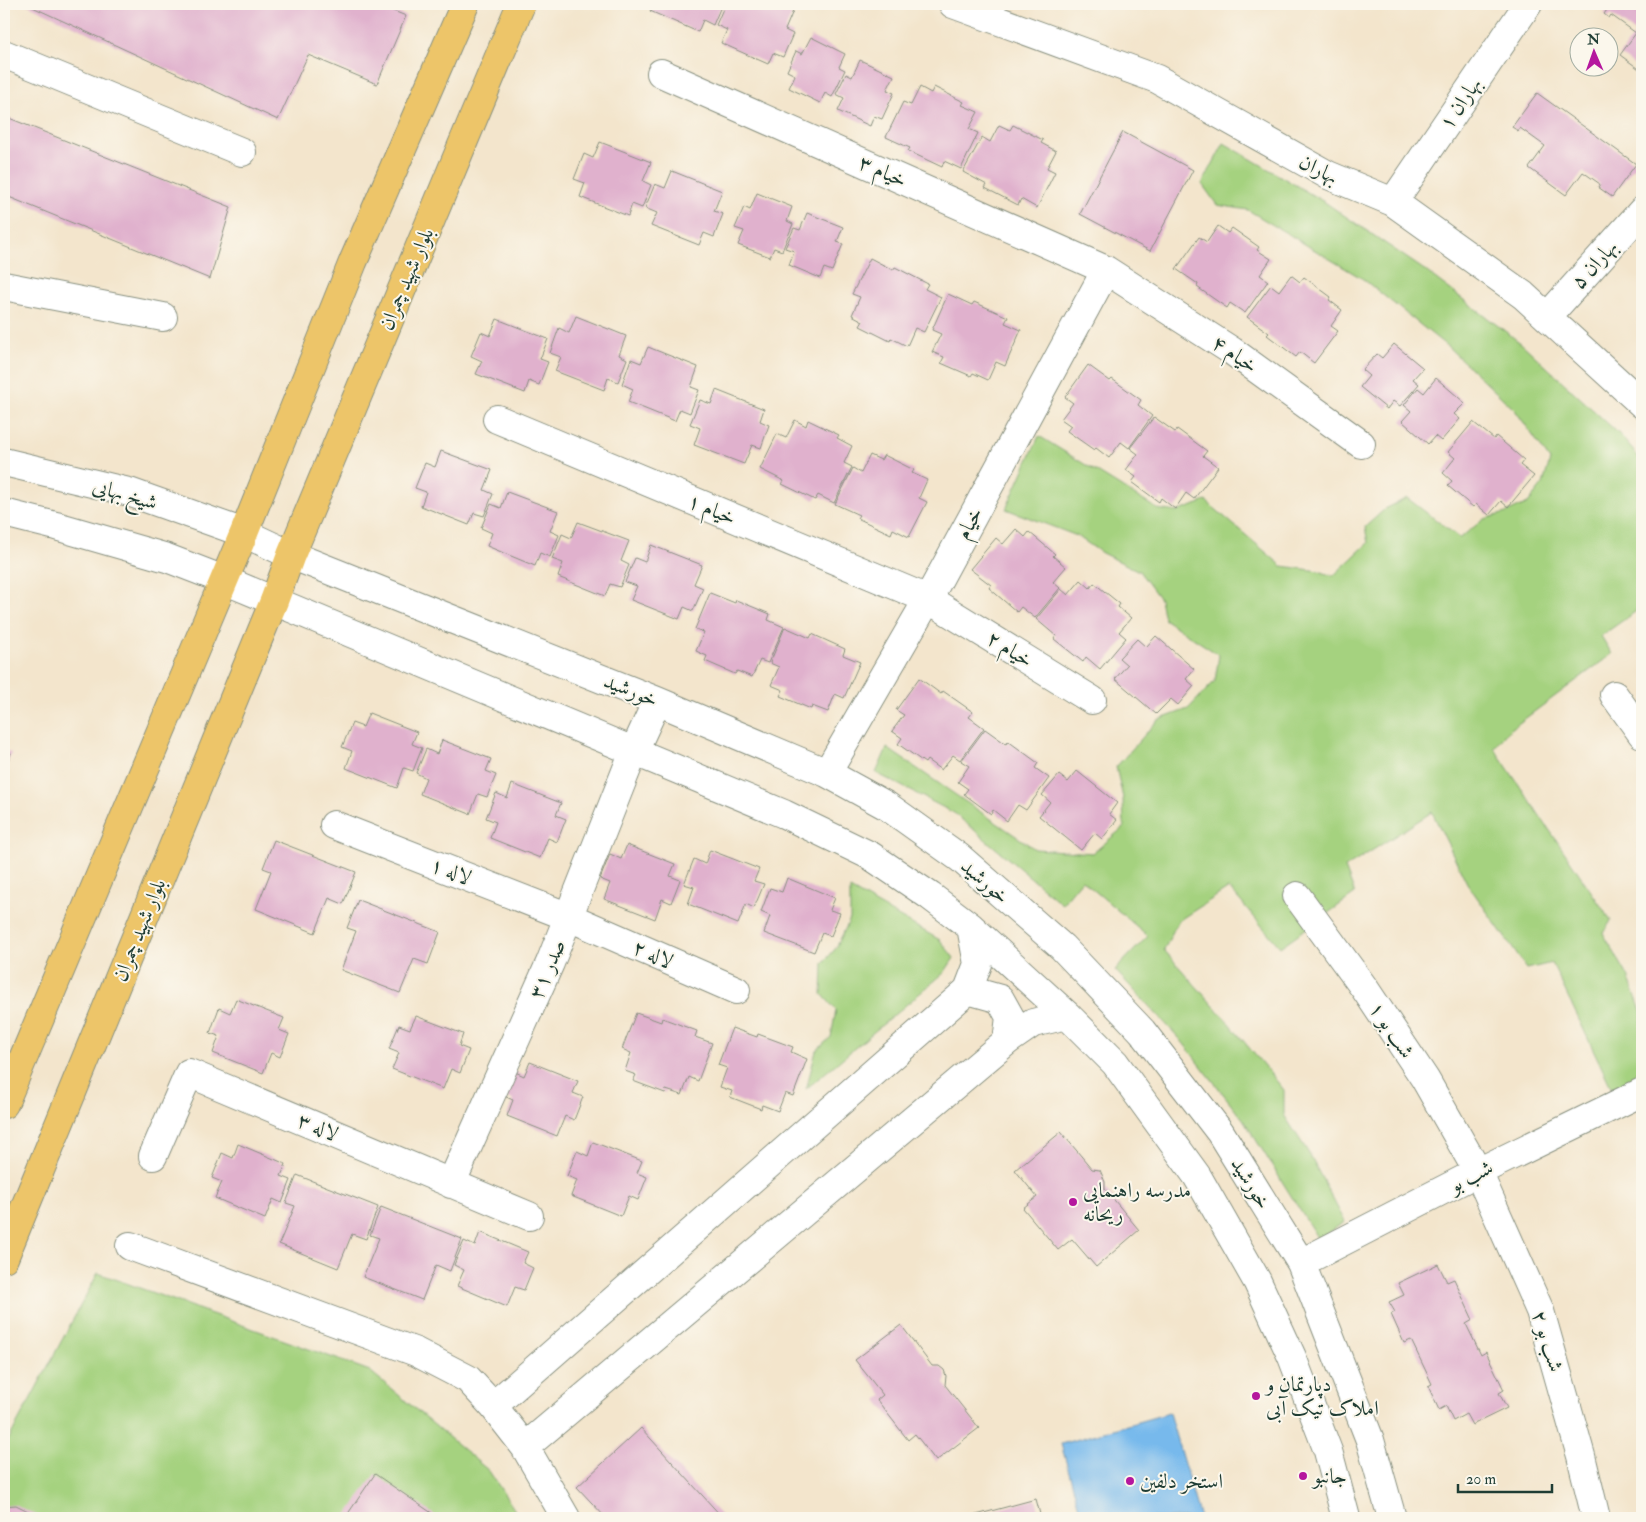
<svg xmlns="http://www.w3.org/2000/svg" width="1646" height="1522" font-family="'IM FELL Double Pica',Amiri,serif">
	<rect width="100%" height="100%" fill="#fbf7ec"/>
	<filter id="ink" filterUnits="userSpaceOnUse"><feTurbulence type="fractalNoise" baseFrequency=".02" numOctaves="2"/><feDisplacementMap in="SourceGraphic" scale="10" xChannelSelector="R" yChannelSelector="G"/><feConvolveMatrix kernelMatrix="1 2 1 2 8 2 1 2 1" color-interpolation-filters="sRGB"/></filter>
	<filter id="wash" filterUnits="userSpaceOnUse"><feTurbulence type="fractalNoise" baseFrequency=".0096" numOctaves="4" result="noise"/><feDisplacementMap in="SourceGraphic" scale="20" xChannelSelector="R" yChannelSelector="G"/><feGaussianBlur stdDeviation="1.12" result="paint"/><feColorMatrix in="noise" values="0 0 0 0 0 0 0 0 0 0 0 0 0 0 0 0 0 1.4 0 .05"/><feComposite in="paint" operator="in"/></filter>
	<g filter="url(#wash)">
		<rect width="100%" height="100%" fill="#f3e5cc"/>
		<path fill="#a5d27f" stroke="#62885a" d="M 1224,143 L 1326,203 L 1423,269 L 1522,344 L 1619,434 L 1642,461 L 1642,607 L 1601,636 L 1612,654 L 1507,732 L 1494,748 L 1611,921 L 1603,933 L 1628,976 L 1642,1013 L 1642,1073 L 1612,1089 L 1552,963 L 1527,969 L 1467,883 L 1432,812 L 1345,868 L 1355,894 L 1280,947 L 1229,888 L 1178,921 L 1164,950 L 1227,1021 L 1284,1090 L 1284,1115 L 1308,1152 L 1345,1222 L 1318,1239 L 1243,1119 L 1180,1039 L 1115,970 L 1148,936 L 1082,880 L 1062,904 L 954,813 L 876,773 L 887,748 L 1035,849 L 1093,853 L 1124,827 L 1123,798 L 1116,767 L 1158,720 L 1188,709 L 1215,681 L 1219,655 L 1164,619 L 1160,599 L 1139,571 L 1102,553 L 1077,536 L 1006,509 L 1039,436 L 1157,509 L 1177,512 L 1206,501 L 1282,566 L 1319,571 L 1333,576 L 1368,543 L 1365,527 L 1385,509 L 1407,498 L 1460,538 L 1484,519 L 1506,513 L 1528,503 L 1543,484 L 1550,460 L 1515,410 L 1448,347 L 1363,279 L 1248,210 L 1217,205 L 1202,184 Z
			M 850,889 L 940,940 L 954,958 L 944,973 L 806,1089 L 816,1051 L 831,1037 L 836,1010 L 822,994 L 823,963 L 836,948 L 850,919 Z
			M 98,1273 L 370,1371 L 489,1471 L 520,1518 L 4,1518 L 4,1448 Z"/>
		<path fill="#77b9ec" stroke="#4b7b90" d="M 1169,1413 L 1200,1518 L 1082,1518 L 1061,1444 Z"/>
		<g id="blocks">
			<path fill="#e0b1cd" d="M 26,4 L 376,4 L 406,16 L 377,84 L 308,55 L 278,120 Z
				M 654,4 L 722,4 L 713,25 L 703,20 L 698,32 L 650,11 Z
				M 725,4 L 737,6 L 737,4 L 776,4 L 793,11 L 785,30 L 793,34 L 783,57 L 773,53 L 768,64 L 721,43 L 727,30 L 716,25 Z
				M 1611,4 L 1642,4 L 1642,71 L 1620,55 L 1636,33 L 1611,15 L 1609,18 L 1604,14 Z
				M 811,37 L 845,54 L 839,67 L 845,70 L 832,97 L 825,93 L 820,103 L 789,88 L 795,75 L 787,71 L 796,51 L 802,54 Z
				M 860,60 L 894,76 L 887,90 L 894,93 L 882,119 L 874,116 L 870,126 L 838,111 L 844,98 L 836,94 L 846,74 L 852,77 Z
				M 920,87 L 931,93 L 934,87 L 964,102 L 962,105 L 978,112 L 969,129 L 978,133 L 961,169 L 944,161 L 942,167 L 908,151 L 910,148 L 886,137 L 903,102 L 911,105 Z
				M 1537,93 L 1636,164 L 1612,197 L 1598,187 L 1600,184 L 1583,172 L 1566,195 L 1529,168 L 1545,146 L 1520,128 L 1518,131 L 1512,127 Z
				M 4,116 L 231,207 L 210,279 L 4,195 Z
				M 999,125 L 1010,130 L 1013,125 L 1043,140 L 1041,143 L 1056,151 L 1047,168 L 1055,172 L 1037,208 L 1021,199 L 1018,205 L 985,188 L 987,185 L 963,172 L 982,137 L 990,142 Z
				M 1123,132 L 1193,170 L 1150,251 L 1080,214 Z
				M 600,142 L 651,162 L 643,181 L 651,185 L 642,208 L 632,204 L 628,216 L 580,197 L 585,183 L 574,179 L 584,154 L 593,158 Z
				M 672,171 L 722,191 L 714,211 L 723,214 L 714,237 L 704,233 L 699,245 L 651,226 L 657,213 L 645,208 L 655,184 L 665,188 Z
				M 757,193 L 792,207 L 787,221 L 793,224 L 782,251 L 774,248 L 770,257 L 738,245 L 744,231 L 735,228 L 744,207 L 750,210 Z
				M 807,213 L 843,227 L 837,242 L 843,244 L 832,271 L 824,268 L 820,278 L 789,265 L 794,251 L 785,248 L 794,228 L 800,230 Z
				M 1218,226 L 1228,233 L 1232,228 L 1259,247 L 1257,250 L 1271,259 L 1260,275 L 1268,281 L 1245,313 L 1230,303 L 1227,308 L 1197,287 L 1198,284 L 1176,269 L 1199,237 L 1207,242 Z
				M 870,258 L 893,270 L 895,267 L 928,284 L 925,289 L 941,297 L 924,332 L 915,328 L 907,346 L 891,338 L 890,341 L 860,326 L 863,321 L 852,315 L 860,297 L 852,294 Z
				M 1291,275 L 1300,282 L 1304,277 L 1331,297 L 1329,300 L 1342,310 L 1331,326 L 1338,331 L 1314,363 L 1300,352 L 1296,357 L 1267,335 L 1269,333 L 1247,317 L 1271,285 L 1279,291 Z
				M 948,294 L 972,305 L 974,302 L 1008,317 L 1005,323 L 1021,330 L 1005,366 L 996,362 L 988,380 L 973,373 L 971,376 L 941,363 L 944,357 L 932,352 L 941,334 L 932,330 Z
				M 576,316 L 626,336 L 619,355 L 627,359 L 618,382 L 608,378 L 604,390 L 555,371 L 561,357 L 550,353 L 559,328 L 569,333 Z
				M 497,319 L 548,339 L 540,359 L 548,362 L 539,385 L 529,381 L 525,393 L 476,374 L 482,361 L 471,356 L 481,332 L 490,336 Z
				M 1394,344 L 1423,368 L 1413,379 L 1419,384 L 1400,406 L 1393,401 L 1387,409 L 1360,387 L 1369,376 L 1362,370 L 1377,354 L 1382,358 Z
				M 648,347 L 698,367 L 691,387 L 699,390 L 690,413 L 680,409 L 675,421 L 628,402 L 633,389 L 622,384 L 631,359 L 641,363 Z
				M 1088,365 L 1110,381 L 1112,379 L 1141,400 L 1138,405 L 1152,416 L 1129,448 L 1121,442 L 1109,458 L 1096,448 L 1094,450 L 1067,431 L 1071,426 L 1061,419 L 1073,403 L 1065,397 Z
				M 1436,378 L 1465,403 L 1454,414 L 1460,419 L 1441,441 L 1435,436 L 1428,444 L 1402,421 L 1411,411 L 1404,405 L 1418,388 L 1424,393 Z
				M 716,390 L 764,409 L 760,421 L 769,425 L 761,448 L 752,445 L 744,464 L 694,445 L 700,428 L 690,424 L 700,400 L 711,404 Z
				M 1154,417 L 1175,432 L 1177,429 L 1207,451 L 1203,456 L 1218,467 L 1194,499 L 1186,493 L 1175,509 L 1161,498 L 1159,502 L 1132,482 L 1136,477 L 1126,470 L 1138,454 L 1130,448 Z
				M 795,420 L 806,426 L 808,420 L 839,435 L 837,438 L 852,446 L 844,463 L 852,467 L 834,503 L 818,495 L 815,500 L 782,484 L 784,481 L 760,469 L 777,434 L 786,438 Z
				M 1473,422 L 1494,439 L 1496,436 L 1524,460 L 1520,465 L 1534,476 L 1508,507 L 1501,501 L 1489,515 L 1476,504 L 1473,507 L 1448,486 L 1452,481 L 1443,473 L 1455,458 L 1448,452 Z
				M 441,451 L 492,470 L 484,490 L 493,494 L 484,516 L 474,513 L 469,525 L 421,506 L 426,492 L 415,488 L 425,463 L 435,467 Z
				M 870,455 L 881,460 L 884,455 L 914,470 L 912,473 L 927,480 L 919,498 L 927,502 L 909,537 L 893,529 L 891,534 L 857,518 L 859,515 L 835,504 L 853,468 L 861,473 Z
				M 507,492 L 558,511 L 550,531 L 559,535 L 550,557 L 540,553 L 535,566 L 487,546 L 492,533 L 481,528 L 491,504 L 501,508 Z
				M 578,522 L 629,541 L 621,561 L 629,565 L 620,587 L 610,584 L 605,596 L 558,577 L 563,563 L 552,559 L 562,534 L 571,538 Z
				M 1016,529 L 1025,537 L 1029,532 L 1055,554 L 1053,556 L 1066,567 L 1053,582 L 1060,588 L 1035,618 L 1021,607 L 1017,612 L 989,588 L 991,585 L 970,569 L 996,538 L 1003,544 Z
				M 651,545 L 702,565 L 694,584 L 703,588 L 693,611 L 684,607 L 679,619 L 631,600 L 637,586 L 625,582 L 635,558 L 645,562 Z
				M 1081,580 L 1090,588 L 1094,583 L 1120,604 L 1118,607 L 1131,618 L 1119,632 L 1126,638 L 1100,669 L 1086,657 L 1083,662 L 1054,639 L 1056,636 L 1036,619 L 1061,589 L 1068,595 Z
				M 710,593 L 735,603 L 736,600 L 770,614 L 768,620 L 784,627 L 768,663 L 760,660 L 752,677 L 737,671 L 735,674 L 705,661 L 707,656 L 696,651 L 704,632 L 695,629 Z
				M 785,627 L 810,638 L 812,634 L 845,649 L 843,655 L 860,662 L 844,698 L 835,694 L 828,712 L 812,706 L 811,709 L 780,696 L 783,690 L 771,685 L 779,667 L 770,663 Z
				M 1156,636 L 1194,669 L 1186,679 L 1194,686 L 1178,705 L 1171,699 L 1156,714 L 1115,679 L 1127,665 L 1119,658 L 1137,639 L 1146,647 Z
				M 919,678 L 941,694 L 943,691 L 973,712 L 969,717 L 984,728 L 960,760 L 953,755 L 941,770 L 927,760 L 925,763 L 898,744 L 902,738 L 892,731 L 904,715 L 896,710 Z
				M 369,713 L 417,732 L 412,744 L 422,748 L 413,771 L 404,768 L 397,788 L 346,768 L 352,751 L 342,747 L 352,723 L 363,727 Z
				M 985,729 L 1006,744 L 1008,741 L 1038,763 L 1035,768 L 1049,778 L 1026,810 L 1018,805 L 1007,821 L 993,810 L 991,814 L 964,794 L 968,789 L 958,782 L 969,766 L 961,761 Z
				M 442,740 L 491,759 L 486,771 L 496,775 L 487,797 L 478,794 L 470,814 L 420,794 L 426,778 L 416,773 L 426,749 L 437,754 Z
				M 4,750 L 11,753 L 4,772 Z
				M 1077,771 L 1117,803 L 1109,814 L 1117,820 L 1102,839 L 1095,833 L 1081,850 L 1039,816 L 1050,802 L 1042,795 L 1059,775 L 1068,782 Z
				M 512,784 L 561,803 L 556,815 L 566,819 L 557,842 L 548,838 L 540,858 L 490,838 L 496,822 L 486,818 L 496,793 L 507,798 Z
				M 274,840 L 356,872 L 343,904 L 329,898 L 315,933 L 256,909 L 271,871 L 263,868 Z
				M 627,845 L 675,864 L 670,876 L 680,880 L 671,903 L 662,899 L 655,919 L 604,899 L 610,883 L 600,879 L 610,854 L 621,859 Z
				M 710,850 L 759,869 L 754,881 L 764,884 L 754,908 L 746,904 L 738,924 L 688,904 L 694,887 L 684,884 L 694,859 L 705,864 Z
				M 787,878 L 835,898 L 830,910 L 840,913 L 831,936 L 822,933 L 814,952 L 764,933 L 770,916 L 761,912 L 770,888 L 782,892 Z
				M 358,900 L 440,932 L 428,964 L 414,959 L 400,993 L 341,970 L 356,931 L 347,928 Z
				M 236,999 L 284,1018 L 279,1030 L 289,1034 L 280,1057 L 271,1053 L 263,1073 L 213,1053 L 219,1036 L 210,1033 L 219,1008 L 230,1013 Z
				M 636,1013 L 661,1022 L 662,1018 L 697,1031 L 695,1037 L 712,1043 L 698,1081 L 689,1077 L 682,1095 L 666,1090 L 665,1093 L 633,1081 L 636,1075 L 625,1071 L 631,1053 L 622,1049 Z
				M 416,1016 L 463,1034 L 459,1046 L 469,1050 L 460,1073 L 451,1069 L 443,1089 L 392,1069 L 399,1053 L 389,1049 L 399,1025 L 410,1029 Z
				M 732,1028 L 757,1037 L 758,1034 L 793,1047 L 791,1052 L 807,1059 L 793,1096 L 785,1093 L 778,1111 L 762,1105 L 761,1109 L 730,1097 L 732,1091 L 720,1087 L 727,1068 L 718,1065 Z
				M 530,1062 L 578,1081 L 573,1093 L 583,1097 L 574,1120 L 565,1116 L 557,1136 L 507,1116 L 513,1100 L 504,1096 L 513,1071 L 524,1076 Z
				M 1061,1132 L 1092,1169 L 1100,1170 L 1105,1182 L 1105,1189 L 1139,1230 L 1096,1267 L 1072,1239 L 1058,1250 L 1023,1208 L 1037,1197 L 1015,1170 Z
				M 593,1142 L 642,1161 L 637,1173 L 647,1177 L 638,1200 L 629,1196 L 621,1216 L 571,1196 L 577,1180 L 567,1176 L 577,1151 L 588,1156 Z
				M 238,1144 L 286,1164 L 281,1176 L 291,1180 L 282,1203 L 273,1199 L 265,1219 L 215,1198 L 222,1182 L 212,1178 L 222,1153 L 233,1158 Z
				M 297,1175 L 378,1207 L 366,1239 L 352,1234 L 338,1268 L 279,1244 L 295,1206 L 286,1203 Z
				M 381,1207 L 462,1239 L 450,1271 L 436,1265 L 422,1300 L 363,1277 L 379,1238 L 370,1235 Z
				M 480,1232 L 528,1252 L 523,1263 L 533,1268 L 524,1290 L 515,1287 L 507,1307 L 457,1286 L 464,1270 L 454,1265 L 464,1241 L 475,1246 Z
				M 1438,1264 L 1447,1282 L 1454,1279 L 1473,1320 L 1466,1324 L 1481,1355 L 1486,1352 L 1504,1390 L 1499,1393 L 1507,1408 L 1472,1425 L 1466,1414 L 1453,1421 L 1446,1406 L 1439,1410 L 1428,1386 L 1432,1384 L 1411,1340 L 1404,1343 L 1391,1314 L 1395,1312 L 1389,1302 L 1404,1295 L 1398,1283 Z
				M 901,1325 L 932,1366 L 939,1366 L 944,1370 L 946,1376 L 945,1385 L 979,1428 L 936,1461 L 915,1434 L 908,1440 L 877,1400 L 883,1395 L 855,1360 Z
				M 641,1428 L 723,1518 L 606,1518 L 577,1487 Z
				M 375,1474 L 439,1518 L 345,1518 Z
				M 1036,1499 L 1041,1518 L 965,1518 Z
				M 16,1505 L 42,1518 L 4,1518 L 4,1506 Z"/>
		</g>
	</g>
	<g filter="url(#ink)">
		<use href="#blocks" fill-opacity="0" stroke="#899180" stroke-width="1"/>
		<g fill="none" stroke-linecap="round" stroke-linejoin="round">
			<defs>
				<path id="minor" d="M 953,4 L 1157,79 L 1328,175 L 1393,202 L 1523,295 L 1642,404
					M 4,54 L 242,152
					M 661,73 L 1106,270 L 1232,351 L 1361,444
					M 1393,202 L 1528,4
					M 4,286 L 163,317
					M 1547,317 L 1642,211
					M 497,419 L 928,599 L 1092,700
					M 4,462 L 129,492 L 244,533 L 291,555 L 657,701 L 827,773 L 887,806 L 960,858 L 1062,947 L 1142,1031 L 1220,1132 L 1301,1263 L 1370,1440 L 1392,1518
					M 4,513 L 56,526 L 167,558 L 224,580 L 784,814 L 871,856 L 930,896 L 971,927 L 1067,1015 L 1115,1063 L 1197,1176 L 1257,1281 L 1292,1357 L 1328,1451 L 1346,1518
					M 1614,695 L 1642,734
					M 827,773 L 928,599 L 1106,270
					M 334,825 L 569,917 L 736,990
					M 1297,896 L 1365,989 L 1425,1079 L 1478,1172 L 1540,1311 L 1581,1456 L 1596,1518
					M 968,990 L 1000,999 L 1010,1017 L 1007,1041
					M 153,1156 L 189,1073 L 529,1216
					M 451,1184 L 550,963 L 634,751 L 657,701
					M 130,1246 L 416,1352 L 468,1379 L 493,1406 L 525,1447 L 566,1518
					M 1301,1263 L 1478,1172 L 1642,1092
					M 493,1406 L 968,990 L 978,964 L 971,927
					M 525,1447 L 1007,1041 L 1033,1023 L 1067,1015"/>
				<path id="major" d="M 4,1104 L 244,533 L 353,262 L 465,4
					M 4,1258 L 274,601 L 291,555 L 521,4"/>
			</defs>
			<use href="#minor" stroke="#899180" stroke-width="30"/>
			<use href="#major" stroke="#899180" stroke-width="30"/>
			<use href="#minor" stroke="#fff" stroke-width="28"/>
			<use href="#major" stroke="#edc569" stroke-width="28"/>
		</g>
	</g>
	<g fill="#b5179e" stroke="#fbf7ec" stroke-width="2">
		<circle cx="1073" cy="1202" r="5"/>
		<circle cx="1256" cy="1396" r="5"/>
		<circle cx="1303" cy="1476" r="5"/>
		<circle cx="1130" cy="1481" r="5"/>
	</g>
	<g text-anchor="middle" stroke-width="4" stroke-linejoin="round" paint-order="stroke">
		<g font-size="21" fill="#1f3d34" stroke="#fbf7ec">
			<text transform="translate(1460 103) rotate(-56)" y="7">بهاران ۱</text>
			<text transform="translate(1319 169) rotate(27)" y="7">بهاران</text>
			<text transform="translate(883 171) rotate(24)" y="7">خیام ۳</text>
			<text transform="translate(1594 264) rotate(-48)" y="7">بهاران ۵</text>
			<text transform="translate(406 279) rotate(-67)" y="7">بلوار شهید چمران</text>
			<text transform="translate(1235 354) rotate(34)" y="7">خیام ۴</text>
			<text transform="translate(125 494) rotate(16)" y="7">شیخ بهایی</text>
			<text transform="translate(712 509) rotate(23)" y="7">خیام ۱</text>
			<text transform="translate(969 523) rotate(-61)" y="7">خیام</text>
			<text transform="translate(1010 649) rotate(32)" y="7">خیام ۲</text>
			<text transform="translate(631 690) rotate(22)" y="7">خورشید</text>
			<text transform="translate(451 871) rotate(21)" y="7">لاله ۱</text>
			<text transform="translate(985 881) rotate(41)" y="7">خورشید</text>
			<text transform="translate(139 930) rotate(-68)" y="7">بلوار شهید چمران</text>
			<text transform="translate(653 954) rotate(24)" y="7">لاله ۲</text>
			<text transform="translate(547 969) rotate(-67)" y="7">صدر ۳۱</text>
			<text transform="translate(1392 1030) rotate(56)" y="7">شب بو ۱</text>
			<text transform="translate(318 1127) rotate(23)" y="7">لاله ۳</text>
			<text transform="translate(1471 1176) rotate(-27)" y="7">شب بو</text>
			<text transform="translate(1251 1183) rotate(58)" y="7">خورشید</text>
			<text transform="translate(1548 1341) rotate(73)" y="7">شب بو ۲</text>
		</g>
		<g font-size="21" fill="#1f3d34" stroke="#fbf7ec" text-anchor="start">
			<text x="1083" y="1197">مدرسه راهنمایی<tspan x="1083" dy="24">ریحانه</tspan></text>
			<text x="1266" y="1391">دپارتمان و<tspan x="1266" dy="24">املاک تیک آبی</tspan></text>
			<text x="1313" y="1483">جانبو</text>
			<text x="1140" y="1488">استخر دلفین</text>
		</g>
	</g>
	<rect width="1646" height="1522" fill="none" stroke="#fbf7ec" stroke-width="20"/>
	<g transform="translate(1594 52) rotate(358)"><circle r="24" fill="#fbf7ec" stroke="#a3ada2"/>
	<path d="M0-4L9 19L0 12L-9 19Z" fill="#b5179e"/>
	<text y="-8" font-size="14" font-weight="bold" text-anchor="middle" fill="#1f3d34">N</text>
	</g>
	<path d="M1458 1484v8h94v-8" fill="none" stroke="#1f3d34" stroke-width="2.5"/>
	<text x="1466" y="1484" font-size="15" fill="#1f3d34" stroke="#fbf7ec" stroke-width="4" paint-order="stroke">20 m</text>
</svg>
